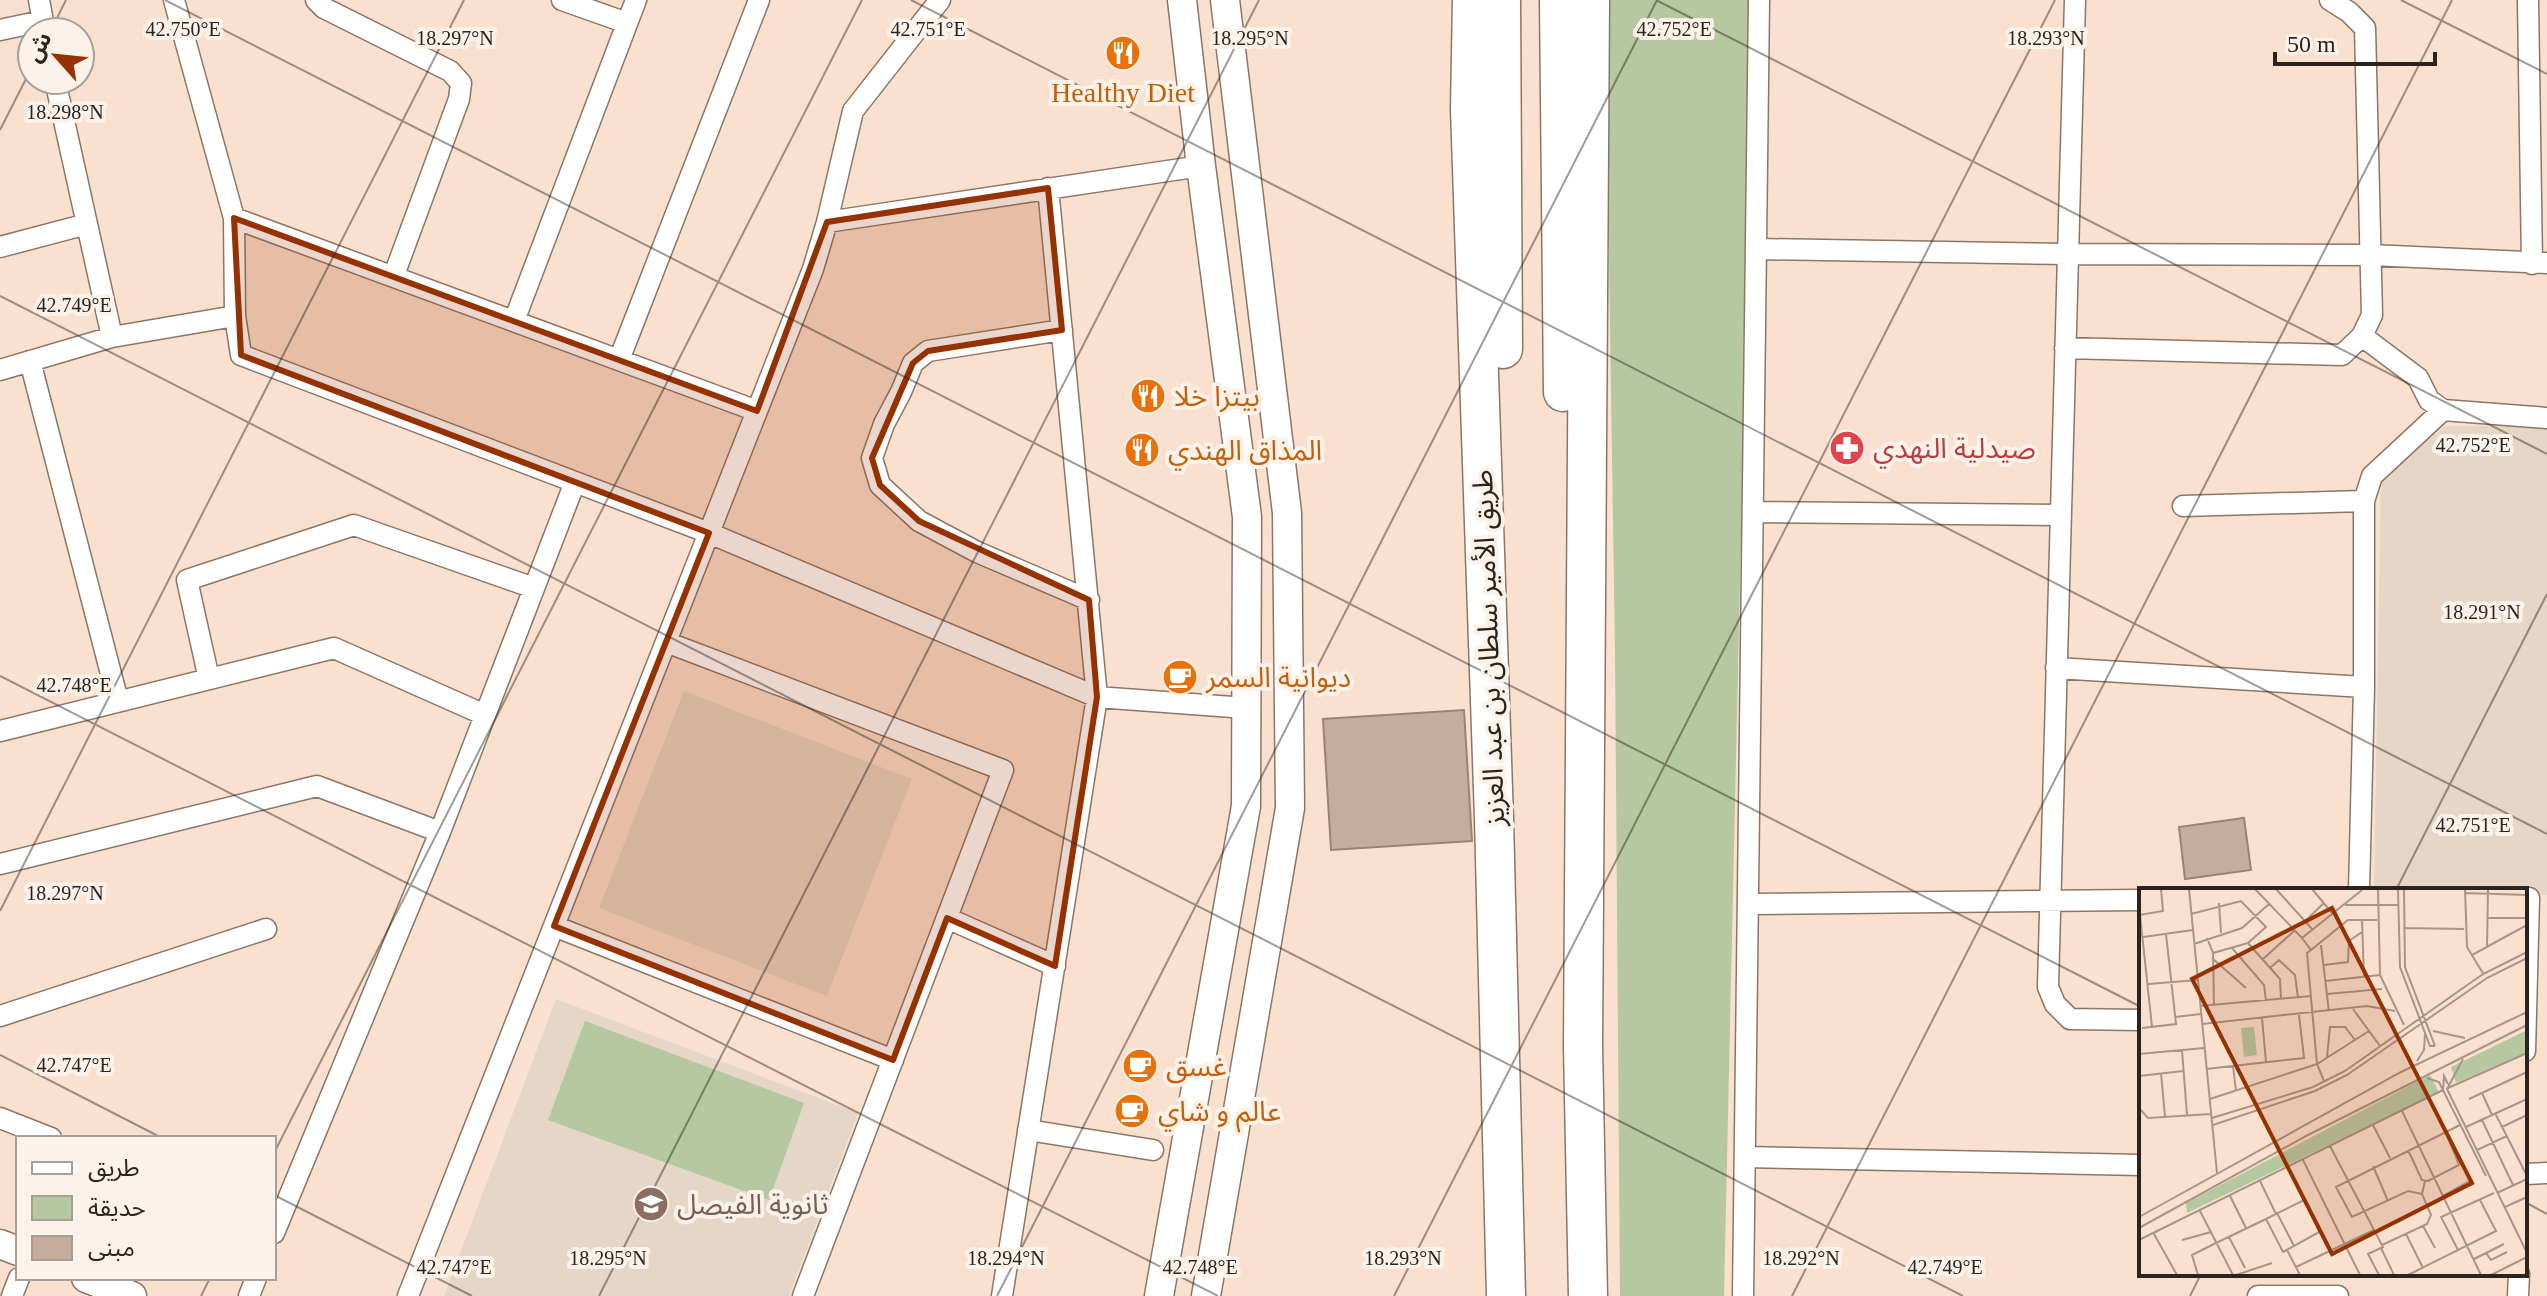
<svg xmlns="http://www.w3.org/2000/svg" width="2547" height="1296" font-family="'Times New Roman','Noto Sans Arabic',serif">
	<rect width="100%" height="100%" fill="#fae1cf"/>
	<path fill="#e6d6c5" d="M 2447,426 L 2547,426 L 2547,895 L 2525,894 L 2525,890 L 2374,890 L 2381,474 Z
		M 684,691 L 912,779 L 827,996 L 599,908 Z
		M 556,999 L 858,1113 L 789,1296 L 444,1296 Z"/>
	<path fill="#b6c8a2" d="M 1605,0 L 1753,0 L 1724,1296 L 1620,1296 L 1615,653 Z
		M 585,1021 L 804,1103 L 769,1200 L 548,1120 Z"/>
	<path fill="#c6ac9d" stroke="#9b8274" stroke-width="2" d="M 1464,710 L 1472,841 L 1331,850 L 1323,719 Z
		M 2244,818 L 2251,870 L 2185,879 L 2179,827 Z"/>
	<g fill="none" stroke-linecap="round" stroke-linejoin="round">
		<defs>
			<path id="street" d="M 39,0 L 45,32
				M 316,0 L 324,8 L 450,71 L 461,83 L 459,99 L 394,275
				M 562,0 L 627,23
				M 2075,0 L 2048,987 L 2055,1004 L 2070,1019 L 2141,1020
				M 2528,0 L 2532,264
				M 0,30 L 42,21
				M 234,218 L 757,411
				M 827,222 L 1201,166
				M 0,247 L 87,224
				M 1756,249 L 2067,254 L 2371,255 L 2547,263
				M 235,316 L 241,355 L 709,533 L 1097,697 L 1246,708
				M 514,321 L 636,0
				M 1062,330 L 928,351 L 913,363 L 901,392 L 884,424 L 872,458 L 880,485 L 919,521 L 977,552 L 1089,600
				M 2362,336 L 2418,378 L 2429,400 L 2443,410 L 2547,418
				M 112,337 L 235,316 L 234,218 L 174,0
				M 2065,348 L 2342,355 L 2362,336 L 2372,315 L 2365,28 L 2349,12 L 2330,0
				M 619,360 L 759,0
				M 30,361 L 118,701
				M 0,370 L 112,337 L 55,80
				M 2183,506 L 2364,501
				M 1753,512 L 2060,515
				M 666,642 L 1003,770 L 803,1296
				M 2056,668 L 2364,687
				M 209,679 L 187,580 L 354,525 L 534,588
				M 0,731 L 334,648 L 485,715
				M 0,864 L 317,786 L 440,832
				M 2359,890 L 2364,687 L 2364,501 L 2372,476 L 2443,410
				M 1748,904 L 2141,900
				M 947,918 L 1055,966
				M 554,926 L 893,1060
				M 0,1016 L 266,929
				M 2525,1051 L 2529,898
				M 0,1118 L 51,1138
				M 1028,1130 L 1153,1150
				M 1745,1157 L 2141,1165
				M 2525,1174 L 2547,1173
				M 274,1233 L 440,832 L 575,482
				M 12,1296 L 19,1278
				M 249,1296 L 256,1278
				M 408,1296 L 813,269 L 827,222 L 853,111 L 940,0
				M 1002,1296 L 1097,697 L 1048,188
				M 1743,1296 L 1759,0
				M 2258,1296 L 2338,1296
				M 2518,1296 L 2519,1274"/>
			<path id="secondary" d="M 0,1244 L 18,1251
				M 86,1278 L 132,1296
				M 1159,1296 L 1246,806 L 1247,517 L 1201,166 L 1182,0
				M 1206,1296 L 1290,808 L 1287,513 L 1225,0"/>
			<path id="highway" d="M 1472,0 L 1470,109 L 1494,819 L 1506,1296
				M 1501,0 L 1503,349
				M 1559,0 L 1563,392
				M 1588,1296 L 1583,1046 L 1590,0"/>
		</defs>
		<use href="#street" stroke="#8d7666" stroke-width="23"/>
		<use href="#secondary" stroke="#8d7666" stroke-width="31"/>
		<use href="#highway" stroke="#8d7666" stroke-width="41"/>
		<use href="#street" stroke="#fff" stroke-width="20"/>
		<use href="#secondary" stroke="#fff" stroke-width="28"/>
		<use href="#highway" stroke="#fff" stroke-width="38"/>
	</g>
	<path fill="#963100" fill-opacity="0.2" stroke="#963100" stroke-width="6" stroke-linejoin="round" d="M 1048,188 L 1062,330 L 928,351 L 913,363 L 872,458 L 880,485 L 919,521 L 1089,600 L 1097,697 L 1055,966 L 947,918 L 893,1060 L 554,926 L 709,533 L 241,355 L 234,218 L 757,411 L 827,222 Z"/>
	<path fill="none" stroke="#2c231c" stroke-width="2" stroke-opacity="0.45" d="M 165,0 L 2141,1007M 911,0 L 2547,834M 1656,0 L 2547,454M 2401,0 L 2547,74M 50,32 L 66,0M 0,130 L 32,67M 0,296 L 1963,1296M 0,676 L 1218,1296M 2396,890 L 2547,594M 0,911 L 464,0M 0,1055 L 162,1138M 274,1153 L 862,0M 274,1195 L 472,1296M 2525,1202 L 2547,1214M 201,1296 L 210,1278M 599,1296 L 1259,0M 997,1296 L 1657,0M 1394,1296 L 2055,0M 1792,1296 L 2452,0M 2190,1296 L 2201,1274"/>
	<defs>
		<symbol id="restaurant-disc" viewBox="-11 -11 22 22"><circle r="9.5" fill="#e8710a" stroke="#fcf2ea"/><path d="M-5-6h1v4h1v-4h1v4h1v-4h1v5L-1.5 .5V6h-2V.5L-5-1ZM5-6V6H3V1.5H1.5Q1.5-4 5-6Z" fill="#fff"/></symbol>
		<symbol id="pharmacy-disc" viewBox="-11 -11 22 22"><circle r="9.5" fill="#e0444e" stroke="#fcf2ea"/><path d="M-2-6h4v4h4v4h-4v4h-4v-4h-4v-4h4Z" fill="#fff"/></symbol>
		<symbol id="cafe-disc" viewBox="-11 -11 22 22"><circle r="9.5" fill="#e8710a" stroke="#fcf2ea"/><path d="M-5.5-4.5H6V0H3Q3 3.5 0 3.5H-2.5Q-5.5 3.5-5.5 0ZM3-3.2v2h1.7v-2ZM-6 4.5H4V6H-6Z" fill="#fff"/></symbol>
		<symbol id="school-disc" viewBox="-11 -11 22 22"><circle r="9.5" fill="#8d6e63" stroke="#fcf2ea"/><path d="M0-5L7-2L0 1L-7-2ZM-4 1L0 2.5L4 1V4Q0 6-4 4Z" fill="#fff"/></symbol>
	</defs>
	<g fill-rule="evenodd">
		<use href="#restaurant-disc" x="1103" y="33" width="40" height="40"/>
		<use href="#restaurant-disc" x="1128" y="376" width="40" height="40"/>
		<use href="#pharmacy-disc" x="1827" y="428" width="40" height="40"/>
		<use href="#restaurant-disc" x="1122" y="430" width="40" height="40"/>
		<use href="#cafe-disc" x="1160" y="657" width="40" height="40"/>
		<use href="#cafe-disc" x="1120" y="1046" width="40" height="40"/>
		<use href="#cafe-disc" x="1112" y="1091" width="40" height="40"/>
		<use href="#school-disc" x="631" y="1184" width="40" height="40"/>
	</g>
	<g text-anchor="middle" stroke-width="8" stroke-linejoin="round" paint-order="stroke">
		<g font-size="28" fill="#c56008" stroke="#fcf2ea" text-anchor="start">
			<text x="1123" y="102" text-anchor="middle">Healthy Diet</text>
			<text x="1174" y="406">بيتزا خلا</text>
			<text x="1168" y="460">المذاق الهندي</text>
			<text x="1206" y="687">ديوانية السمر</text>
			<text x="1166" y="1076">غسق</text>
			<text x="1158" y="1121">عالم و شاي</text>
		</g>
		<g font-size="28" fill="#be3a42" stroke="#fcf2ea" text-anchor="start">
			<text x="1873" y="458">صيدلية النهدي</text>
		</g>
		<g font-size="28" fill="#2c231c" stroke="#fcf2ea">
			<text transform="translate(1488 648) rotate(-92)" y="10">طريق الأمير سلطان بن عبد العزيز</text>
		</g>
		<g font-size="28" fill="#785e54" stroke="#fcf2ea" text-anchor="start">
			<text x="677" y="1214">ثانوية الفيصل</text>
		</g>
	</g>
	<g transform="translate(2139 888)">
		<rect width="388" height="388" fill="#fae1cf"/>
		<path d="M 115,139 L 118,167 L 105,169 L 102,140 ZM 388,142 L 388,164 L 317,195 L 312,179 ZM 291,187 L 300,204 L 48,325 L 47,315 Z" fill="#b6c8a2"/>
		<path fill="none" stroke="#a89587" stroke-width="2" d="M 50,1 L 78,285M 116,1 L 163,50 L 223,2M 137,1 L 173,41M 173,1 L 193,25M 239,1 L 241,87 L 265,137M 259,1 L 261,79 L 291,158 L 296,158M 265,1 L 266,79 L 296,158M 326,1 L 328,59 L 345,87M 326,5 L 388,7M 80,15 L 82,45M 206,17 L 259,17M 52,26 L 102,13 L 127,39 L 109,55 L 74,65M 0,27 L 24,23 L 22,1M 1,27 L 13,139M 349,30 L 388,30M 223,32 L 225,89M 166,33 L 185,15M 265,40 L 325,41M 4,49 L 54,42M 68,50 L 74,65 L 75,117M 163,50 L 172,62 L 209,32 L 238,32M 109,55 L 141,91 L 142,111M 55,56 L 103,40 L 130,16M 182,57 L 190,124M 348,59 L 349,1M 93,60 L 125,97 L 127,113M 172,62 L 168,65 L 178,176 L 185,193M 333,67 L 388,37M 73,70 L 107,100M 124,71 L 155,43M 185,77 L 209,74 L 210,53 L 223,44M 131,80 L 140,72 L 156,87 L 159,110M 186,93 L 241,87M 9,96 L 59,92M 188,106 L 243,101M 61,118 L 172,108M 214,121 L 241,158M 36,129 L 62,126M 123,130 L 127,174M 63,136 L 228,118 L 256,123M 3,140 L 37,136 L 27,46M 294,143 L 326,150M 43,162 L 48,227M 0,166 L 65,160M 188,169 L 191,139 L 206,139 L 216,152M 324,171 L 308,201 L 388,365M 278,173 L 285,162 L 286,146M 94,178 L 97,203M 67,181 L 165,170 L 160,127M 22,185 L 26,229M 0,188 L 44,183M 288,190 L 300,194 L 347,288M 309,200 L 388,165M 343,205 L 353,227M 71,211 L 178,176 L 230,143M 330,211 L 388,184M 0,220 L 9,230 L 72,226M 263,223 L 342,387M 356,225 L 388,288M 73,230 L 174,199 L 206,183 L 344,86 L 388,64M 343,232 L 374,297M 74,237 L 176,203 L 208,187 L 348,90 L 388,70M 234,237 L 251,270M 327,239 L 388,211M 363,239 L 388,227M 191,258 L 244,359 L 229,366 L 240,387M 269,262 L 283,292 L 289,293 L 320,277 L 307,244M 338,262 L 368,248M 164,272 L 221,387M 234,278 L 249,313M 121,293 L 137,326M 358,305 L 388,291M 283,306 L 269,303 L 213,329 L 197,299 L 321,237M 91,308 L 107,340M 304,308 L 333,292M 366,319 L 388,309M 61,323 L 94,387M 138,325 L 155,358M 0,329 L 262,184 L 388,124M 284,338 L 296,360M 0,340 L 167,248 L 388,137M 15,346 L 38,387M 267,346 L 284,380M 90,349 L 106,380M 0,352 L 304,202 L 305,188 L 309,196M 43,352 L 72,344M 243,357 L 288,336 L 292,327 L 283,306 L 286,293M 242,360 L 255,387M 148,362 L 161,387M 319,362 L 302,329 L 355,305M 347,365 L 352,372 L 368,364M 335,371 L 365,356M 157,379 L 235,342M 59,387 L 53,367 L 77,355 L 127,331 L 165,312 L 182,343 L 144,364 L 127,331M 97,387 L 133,375M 269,387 L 357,343 L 341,312M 352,387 L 388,369"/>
		<path fill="#963100" fill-opacity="0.15" stroke="#963100" stroke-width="4" d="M 193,20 L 333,295 L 193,366 L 53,91 Z"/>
		<rect width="388" height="388" fill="none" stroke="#2c231c" stroke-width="4"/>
	</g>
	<g font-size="20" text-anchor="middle" fill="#2c231c" stroke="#fcf2ea" stroke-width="8" stroke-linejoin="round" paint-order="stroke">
		<text x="1674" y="36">42.752°E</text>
		<text x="183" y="36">42.750°E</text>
		<text x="928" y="36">42.751°E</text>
		<text x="455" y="45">18.297°N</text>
		<text x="1250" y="45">18.295°N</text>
		<text x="2046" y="45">18.293°N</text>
		<text x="65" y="119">18.298°N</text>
		<text x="74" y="312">42.749°E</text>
		<text x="2473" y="452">42.752°E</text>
		<text x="2482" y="619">18.291°N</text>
		<text x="74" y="692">42.748°E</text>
		<text x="2473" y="832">42.751°E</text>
		<text x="65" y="900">18.297°N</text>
		<text x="74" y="1072">42.747°E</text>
		<text x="608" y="1265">18.295°N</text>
		<text x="1006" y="1265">18.294°N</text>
		<text x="1403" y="1265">18.293°N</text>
		<text x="1801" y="1265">18.292°N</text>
		<text x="454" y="1274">42.747°E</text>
		<text x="1200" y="1274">42.748°E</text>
		<text x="1945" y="1274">42.749°E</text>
	</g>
	<rect x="16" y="1136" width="260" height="144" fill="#fcf2ea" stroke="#a99f98" stroke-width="2"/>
	<rect x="32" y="1162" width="40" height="12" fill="#ffffff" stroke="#a99f98" stroke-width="2"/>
	<text x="88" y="1176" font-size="24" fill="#2c231c">طريق</text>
	<rect x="32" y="1196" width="40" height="24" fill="#b6c8a2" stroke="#a99f98" stroke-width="2"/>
	<text x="88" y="1216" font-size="24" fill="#2c231c">حديقة</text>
	<rect x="32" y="1236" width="40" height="24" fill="#c6ac9d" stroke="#a99f98" stroke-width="2"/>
	<text x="88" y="1256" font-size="24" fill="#2c231c">مبنى</text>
	<g transform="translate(56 56) rotate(297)"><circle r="38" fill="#fcf2ea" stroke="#a99f98" stroke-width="2"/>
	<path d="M0-6L14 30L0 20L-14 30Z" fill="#963100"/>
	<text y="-12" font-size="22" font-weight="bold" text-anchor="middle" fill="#2c231c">ش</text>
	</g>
	<path d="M2275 52v12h160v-12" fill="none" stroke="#2c231c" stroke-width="4"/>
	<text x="2287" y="52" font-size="24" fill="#2c231c" stroke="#fcf2ea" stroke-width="6" paint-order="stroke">50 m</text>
</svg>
